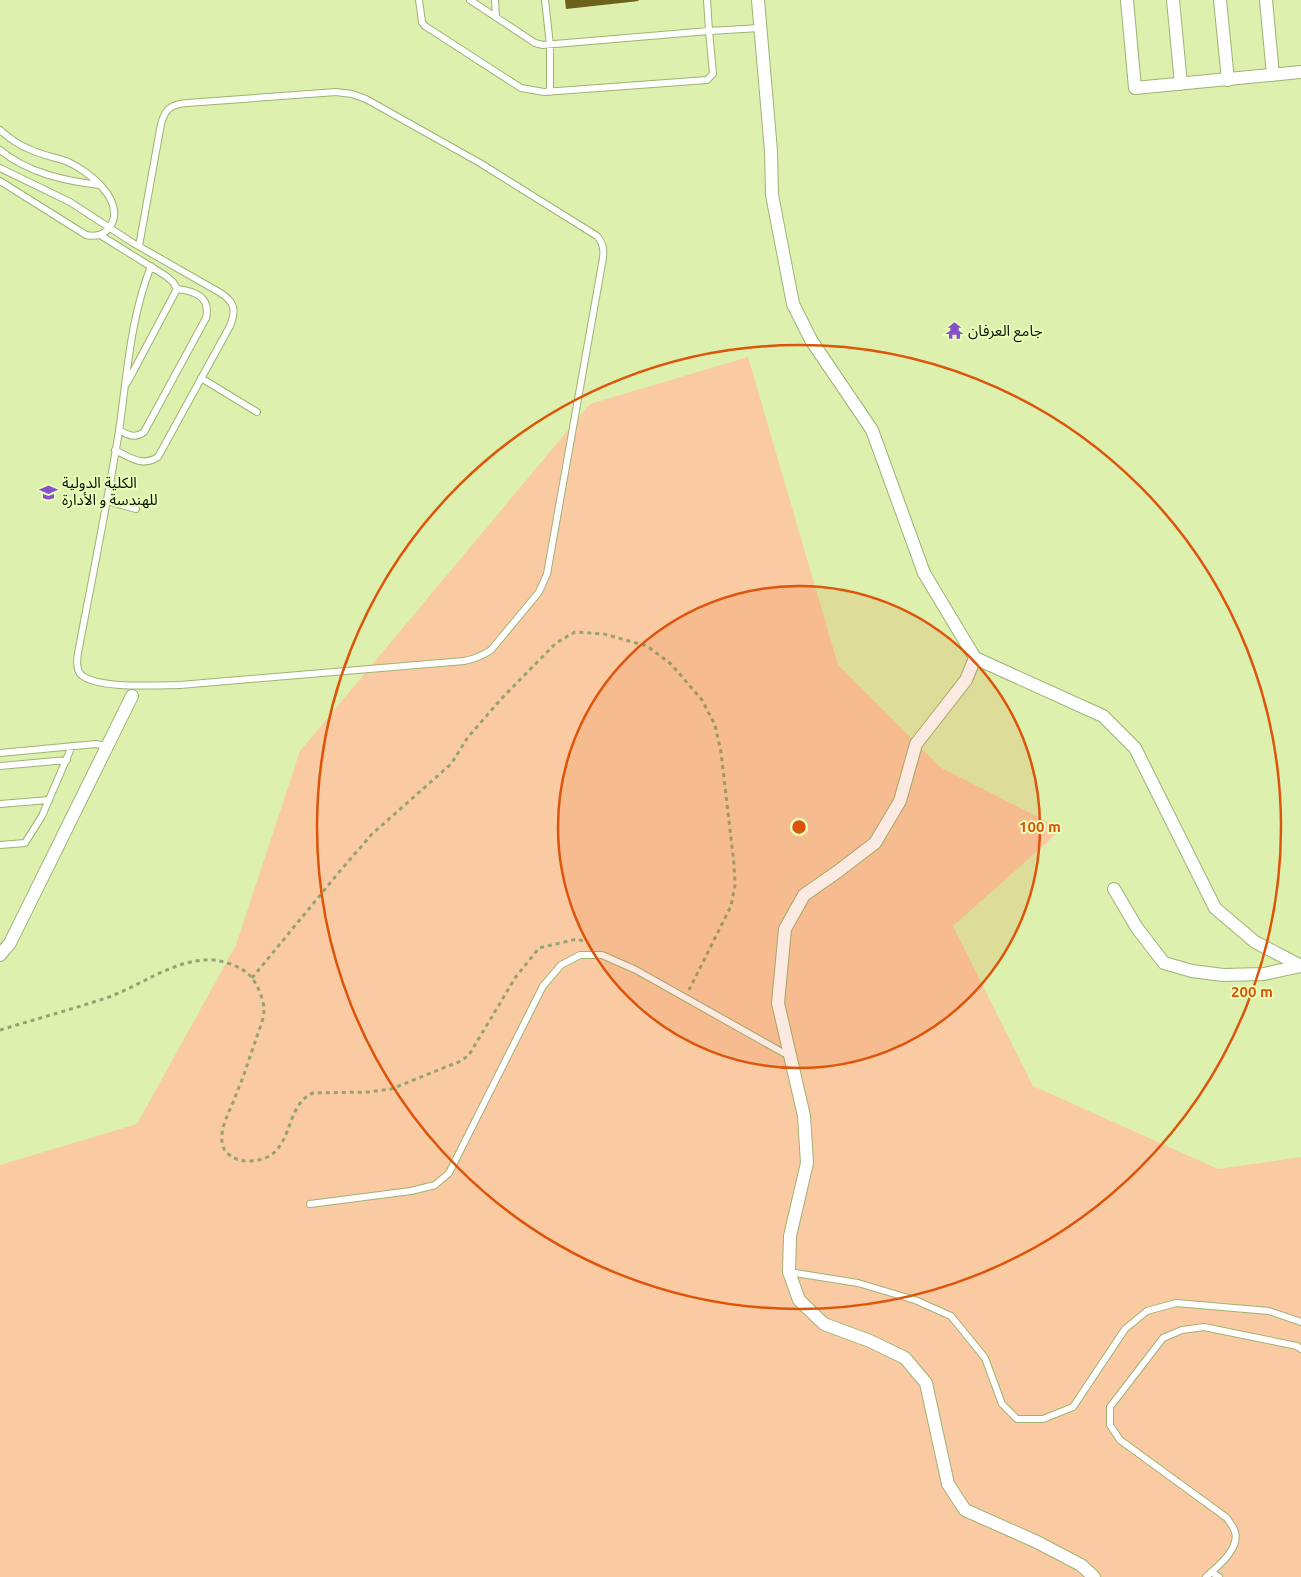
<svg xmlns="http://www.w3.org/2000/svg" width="1301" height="1577" font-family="Ubuntu,'Noto Sans Arabic',sans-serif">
	<rect width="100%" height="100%" fill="#ddf0ae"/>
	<path fill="#facaa2" d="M 748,357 L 838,665 L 941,768 L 1062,829 L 953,926 L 1033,1086 L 1218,1169 L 1301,1157 L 1301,1577 L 0,1577 L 0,1165 L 137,1124 L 236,945 L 300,751 L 590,404 Z"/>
	<path fill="#6c621a" d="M 565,0 L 638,0 L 639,1 L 566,9 Z"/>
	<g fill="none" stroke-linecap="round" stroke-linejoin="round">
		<defs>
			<path id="lane" d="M 419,0 L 422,22 L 425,26 L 521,88 L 544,92 L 707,80 L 713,74 L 709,31 L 760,28
				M 470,0 L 535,43 L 543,45 L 709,31 L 707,0
				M 495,0 L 496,17
				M 545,0 L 550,45 L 550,92
				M 0,130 C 9,138 18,145 29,149 C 41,155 54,157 66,161 C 87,170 127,200 110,227 C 104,235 95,237 86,235 L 0,181
				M 0,150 C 28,173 65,181 100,185
				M 0,168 L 70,202 L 133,243 L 219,292 C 234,301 237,309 230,326 L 158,457 C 142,467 131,458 115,450
				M 100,235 L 166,276 L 173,282 L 177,289
				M 139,246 L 161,124 C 165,109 171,104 187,103 L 336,92 L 352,94 L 366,99 L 480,163 L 597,236 C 603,243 604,249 603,258 L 547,574 L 539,592 L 491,650 C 482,656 475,659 464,661 L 180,685 C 161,685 89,690 79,672 C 76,666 77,659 78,653 C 92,579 107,505 119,431 C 127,376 130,319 151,266
				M 201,378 L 257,412
				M 127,383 L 177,289
				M 119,430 C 128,435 135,439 144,432 L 206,318 C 211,297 195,291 177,289
				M 107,501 L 136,509
				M 0,753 L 96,744 L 107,746
				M 0,766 L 67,760
				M 0,804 L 49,800
				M 0,845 L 25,843 L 42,816 L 72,746
				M 310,1204 L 411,1191 L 435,1185 L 449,1173 L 543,986 L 561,965 L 580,955 L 602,955 L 636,970 L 789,1056
				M 789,1272 L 858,1283 L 915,1300 L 951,1316 L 985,1358 L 1002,1404 L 1017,1419 L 1043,1419 L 1073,1407 L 1125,1329 L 1147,1311 L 1176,1303 L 1269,1311 L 1301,1322
				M 1211,1572 L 1219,1577
				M 1206,1577 C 1217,1567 1240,1549 1235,1532 C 1234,1527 1229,1522 1227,1518 L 1120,1440 L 1110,1425 L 1110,1407 L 1163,1338 L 1182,1330 L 1204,1327 L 1297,1346 L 1301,1349"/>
			<path id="street" d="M 758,0 L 771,151 L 772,195 L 793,304 L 811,340 L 872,430 L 924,573 L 975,658 L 1103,716 L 1135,748 L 1215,908 L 1255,942 L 1301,966
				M 1127,0 L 1135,88 L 1301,72
				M 1173,0 L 1181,84
				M 1220,0 L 1228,80
				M 1266,0 L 1273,75
				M 975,658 L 966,680 L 916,744 L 900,801 L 875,843 L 837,872 L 804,895 L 785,929 L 778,1003 L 804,1116 L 807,1163 L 790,1236 L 789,1272 L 799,1300 L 824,1324 L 870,1341 L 905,1358 L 926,1383 L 948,1484 L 965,1510 L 1037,1542 L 1081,1565 L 1094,1577
				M 1114,889 L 1137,928 L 1164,963 L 1192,971 L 1223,975 L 1264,974 L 1300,966
				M 0,955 L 10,943 L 132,696"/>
		</defs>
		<use href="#lane" stroke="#a0b273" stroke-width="8"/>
		<use href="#street" stroke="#a0b273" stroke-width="14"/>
		<path stroke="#95a372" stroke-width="3" stroke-dasharray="4 4" stroke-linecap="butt" d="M 252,978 L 340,871 L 372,834 L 451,764 L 468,737 L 503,697 L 556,643 L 575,632 L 604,634 L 647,646 L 671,664 L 702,700 L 715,725 L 721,752 L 734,864 L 735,885 L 731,906 L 689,990
			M 0,1030 C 36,1019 73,1009 109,997 C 141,985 169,963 204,960 C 218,958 243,966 252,978 C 258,986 264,1000 264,1010 C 264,1020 258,1032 255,1042 C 249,1059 244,1076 237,1092 C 233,1104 226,1116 223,1128 C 221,1136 221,1147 227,1153 C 235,1160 241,1161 251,1161 C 296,1159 282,1106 313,1093 L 369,1092 L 391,1089 L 461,1061 L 469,1055 L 515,978 L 539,948 L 577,939 L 589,943"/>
		<use href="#lane" stroke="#fff" stroke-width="6"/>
		<use href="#street" stroke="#fff" stroke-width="12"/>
	</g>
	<circle cx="799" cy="827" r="241" fill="#dd550b" fill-opacity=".12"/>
	<g fill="none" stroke="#dd550b" stroke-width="2.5">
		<circle cx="799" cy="827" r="241"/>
		<circle cx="799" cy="827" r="482"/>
	</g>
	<defs>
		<symbol id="temple-bare" viewBox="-9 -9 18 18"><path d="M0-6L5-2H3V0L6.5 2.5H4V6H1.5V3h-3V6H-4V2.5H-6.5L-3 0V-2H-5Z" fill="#8651c9" stroke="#eafdbb" stroke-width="2.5" paint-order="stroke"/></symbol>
		<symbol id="university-bare" viewBox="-9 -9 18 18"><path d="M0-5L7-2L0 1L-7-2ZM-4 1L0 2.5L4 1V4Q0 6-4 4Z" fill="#8651c9" stroke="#eafdbb" stroke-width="2.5" paint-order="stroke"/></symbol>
	</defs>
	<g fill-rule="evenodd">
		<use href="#temple-bare" x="942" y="318" width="25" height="25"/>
		<use href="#university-bare" x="36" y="480" width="25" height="25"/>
	</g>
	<g text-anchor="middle" stroke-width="4" stroke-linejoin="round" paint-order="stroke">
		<g font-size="15" fill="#0c1100" stroke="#eafdbb" text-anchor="start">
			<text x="968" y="336">جامع العرفان</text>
			<text x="62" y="488">الكلية الدولية<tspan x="62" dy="17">للهندسة و الأدارة</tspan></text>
		</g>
	</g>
	<circle cx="799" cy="827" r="8" fill="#dd550b" stroke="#eafdbb" stroke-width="2.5"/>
	<g font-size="15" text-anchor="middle" font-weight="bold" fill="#dd550b" stroke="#eafdbb" stroke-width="4" stroke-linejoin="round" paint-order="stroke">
		<text x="1040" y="832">100 m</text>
		<text x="1252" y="997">200 m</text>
	</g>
</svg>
